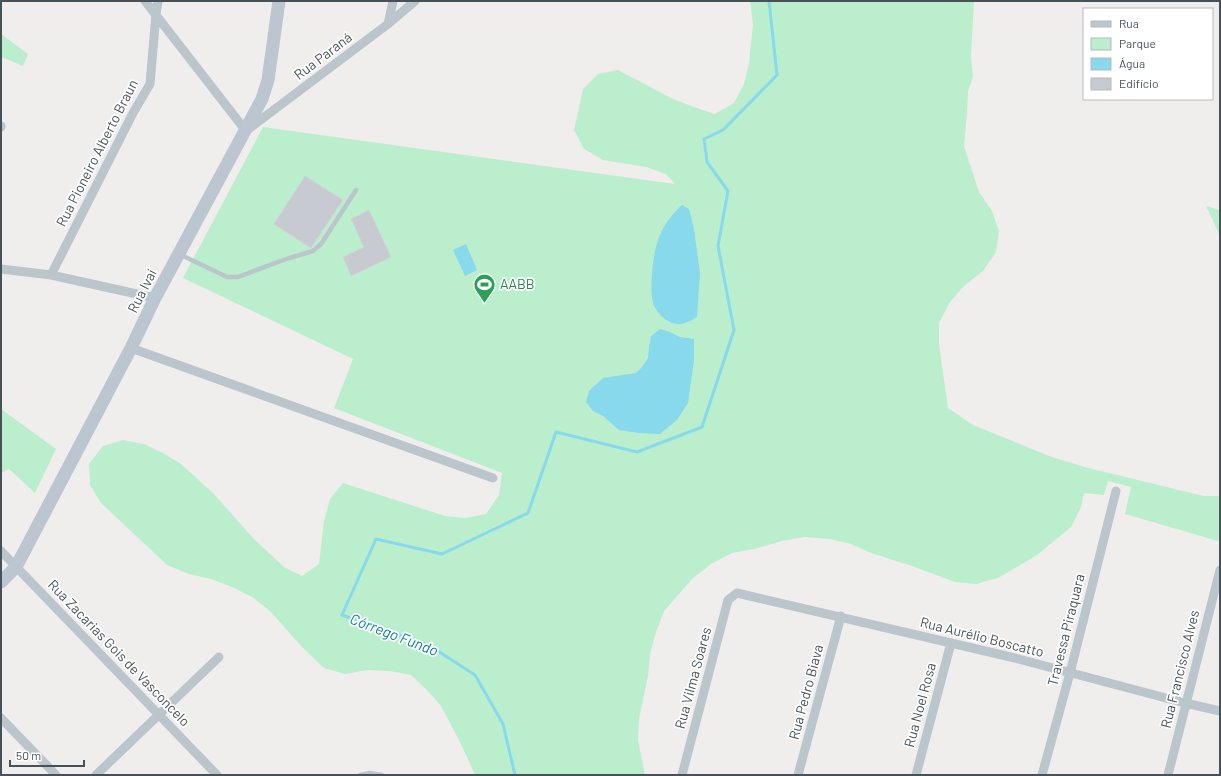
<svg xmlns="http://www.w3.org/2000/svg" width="1221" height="776" font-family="Barlow,sans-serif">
	<rect width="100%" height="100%" fill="#f0eded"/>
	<path fill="#bbeecd" d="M 750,1 L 974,1 L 971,56 L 973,77 L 968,91 L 967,114 L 964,146 L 979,192 L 992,211 L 999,231 L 996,252 L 983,271 L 964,286 L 950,302 L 939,323 L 939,344 L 948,408 L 973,425 L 1052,457 L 1088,468 L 1204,496 L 1220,496 L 1220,532 L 1218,541 L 1125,514 L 1131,487 L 1108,481 L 1104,495 L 1084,493 L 1081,507 L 1071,527 L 1037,555 L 998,578 L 976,584 L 955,582 L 912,566 L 871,553 L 851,544 L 829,539 L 805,537 L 782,541 L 754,549 L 732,553 L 711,564 L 693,578 L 664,611 L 656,632 L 650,654 L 648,676 L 639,719 L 638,740 L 645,775 L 475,775 L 461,744 L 441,706 L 427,690 L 411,675 L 389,671 L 368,670 L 345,674 L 324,668 L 301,646 L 270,611 L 252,597 L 232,587 L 211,579 L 189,574 L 167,565 L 101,503 L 90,485 L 89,464 L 103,446 L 123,440 L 144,444 L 163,453 L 181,464 L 213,493 L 253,538 L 284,567 L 302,576 L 319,564 L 324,521 L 330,499 L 343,483 L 445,516 L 465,518 L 486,514 L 499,495 L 502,473 L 334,408 L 353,359 L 183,278 L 263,127 L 675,184 L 666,174 L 646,167 L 603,160 L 584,149 L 574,130 L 583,89 L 598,74 L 618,70 L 673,99 L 694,107 L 715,114 L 734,103 L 744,84 L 749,63 L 753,24 Z
		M 1,34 L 28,54 L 23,66 L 1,57 Z
		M 1206,206 L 1220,210 L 1220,236 Z
		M 1,409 L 56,449 L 35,493 L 9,469 L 1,473 Z"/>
	<path fill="#88d9eb" d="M 682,205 L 689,209 L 694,229 L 700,273 L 697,317 C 692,320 684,325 677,324 C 667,323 656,313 653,303 C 649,290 653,253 658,240 C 663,226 671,215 682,205 Z
		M 466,244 L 477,270 L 465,276 L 453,250 Z
		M 660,329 L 670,332 L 680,337 L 694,339 L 694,360 L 688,403 L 677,420 L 660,434 L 639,433 L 619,430 L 603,416 L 593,411 L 586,402 L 589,391 L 603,378 L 636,373 L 642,367 L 648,358 L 649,347 L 651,336 Z"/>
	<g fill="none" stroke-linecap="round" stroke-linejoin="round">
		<path stroke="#88d9eb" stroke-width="3" d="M 515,775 L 503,724 L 475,675 L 430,646 L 342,615 L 376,539 L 442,554 L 528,513 L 556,432 L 637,452 L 702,427 L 734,330 L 718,246 L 728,191 L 707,162 L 704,139 L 723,130 L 777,75 L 769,1"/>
	</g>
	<path fill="#c7cad0" stroke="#d1d4d9" d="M 305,176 L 343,200 L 311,248 L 274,224 Z
		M 369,210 L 391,257 L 351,276 L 343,257 L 364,247 L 351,219 Z"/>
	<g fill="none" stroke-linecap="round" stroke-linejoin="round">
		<path stroke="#bbc5cc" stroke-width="4.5" d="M 179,254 L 227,277 L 238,277 L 286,259 L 313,251 L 321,244 L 356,190
			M 360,775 L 370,773 L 382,775"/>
		<path stroke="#bbc5cc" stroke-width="9" d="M 145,1 L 246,131 L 388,24 L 415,1
			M 388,24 L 393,1
			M 1,127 L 1,126
			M 1,269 L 51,275 L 155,298
			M 51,275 L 133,113 L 150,84 L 156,14 L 158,1
			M 131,348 L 493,478
			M 1,551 L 217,775
			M 1,718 L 56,775
			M 96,775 L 219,657
			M 682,775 L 728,600 L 737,593 L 1015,658 L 1185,703 L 1220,711
			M 798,775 L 841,616
			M 916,775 L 951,643
			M 1042,775 L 1070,673 L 1116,491
			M 1168,775 L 1220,570"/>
		<path stroke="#bbc6d1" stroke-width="13" d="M 1,582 L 16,567 L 131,348 L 155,298 L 262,99 L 268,80 L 279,1"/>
	</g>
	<defs>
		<symbol id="stadium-pin" viewBox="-11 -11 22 30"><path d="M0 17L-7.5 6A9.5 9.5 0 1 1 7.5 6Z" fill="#2e9e5b" stroke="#fff"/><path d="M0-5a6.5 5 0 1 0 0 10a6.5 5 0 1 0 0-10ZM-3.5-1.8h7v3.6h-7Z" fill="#fff"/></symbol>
	</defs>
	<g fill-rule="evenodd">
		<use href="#stadium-pin" x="472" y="272" width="25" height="34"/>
	</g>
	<g text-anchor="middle" stroke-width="3.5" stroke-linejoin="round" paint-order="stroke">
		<g font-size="14" fill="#46515a" stroke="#fff">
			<text transform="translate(323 56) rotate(-37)" y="5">Rua Paraná</text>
			<text transform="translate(97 153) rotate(-63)" y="5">Rua Pioneiro Alberto Braun</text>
			<text transform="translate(142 291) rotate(-63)" y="5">Rua Ivaí</text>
			<text transform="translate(1066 630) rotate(-76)" y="5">Travessa Piraquara</text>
			<text transform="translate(982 637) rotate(14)" y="5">Rua Aurélio Boscatto</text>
			<text transform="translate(119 653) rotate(46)" y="5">Rua Zacarias Gois de Vasconcelo</text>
			<text transform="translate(1180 669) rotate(-76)" y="5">Rua Francisco Alves</text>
			<text transform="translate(693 678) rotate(-75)" y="5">Rua Vilma Soares</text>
			<text transform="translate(806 692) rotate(-75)" y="5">Rua Pedro Biava</text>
			<text transform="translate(920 705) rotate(-75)" y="5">Rua Noel Rosa</text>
		</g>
		<g font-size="14" fill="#27864d" stroke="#fff" text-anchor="start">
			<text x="500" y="289">AABB</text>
		</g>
		<g font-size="15" font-style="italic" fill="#0d7e97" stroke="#fff">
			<text transform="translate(394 635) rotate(21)" y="5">Córrego Fundo</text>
		</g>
	</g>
	<rect width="1221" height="776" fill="none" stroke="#46515a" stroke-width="4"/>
	<rect x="1083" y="8" width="130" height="92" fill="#ffffff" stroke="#b5b9bd"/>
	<rect x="1091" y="21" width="20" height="6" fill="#bbc6d1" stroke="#b5b9bd"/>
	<text x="1119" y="28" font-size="12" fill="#46515a">Rua</text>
	<rect x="1091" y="38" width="20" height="12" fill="#bbeecd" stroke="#b5b9bd"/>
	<text x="1119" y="48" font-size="12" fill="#46515a">Parque</text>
	<rect x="1091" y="58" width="20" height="12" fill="#88d9eb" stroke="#b5b9bd"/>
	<text x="1119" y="68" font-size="12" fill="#46515a">Água</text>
	<rect x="1091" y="78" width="20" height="12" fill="#c7cad0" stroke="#b5b9bd"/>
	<text x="1119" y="88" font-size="12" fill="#46515a">Edifício</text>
	<path d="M10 760v6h74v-6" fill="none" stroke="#46515a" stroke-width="2"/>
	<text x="16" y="760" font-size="12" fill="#46515a" stroke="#ffffff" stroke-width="3" paint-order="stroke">50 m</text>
</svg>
